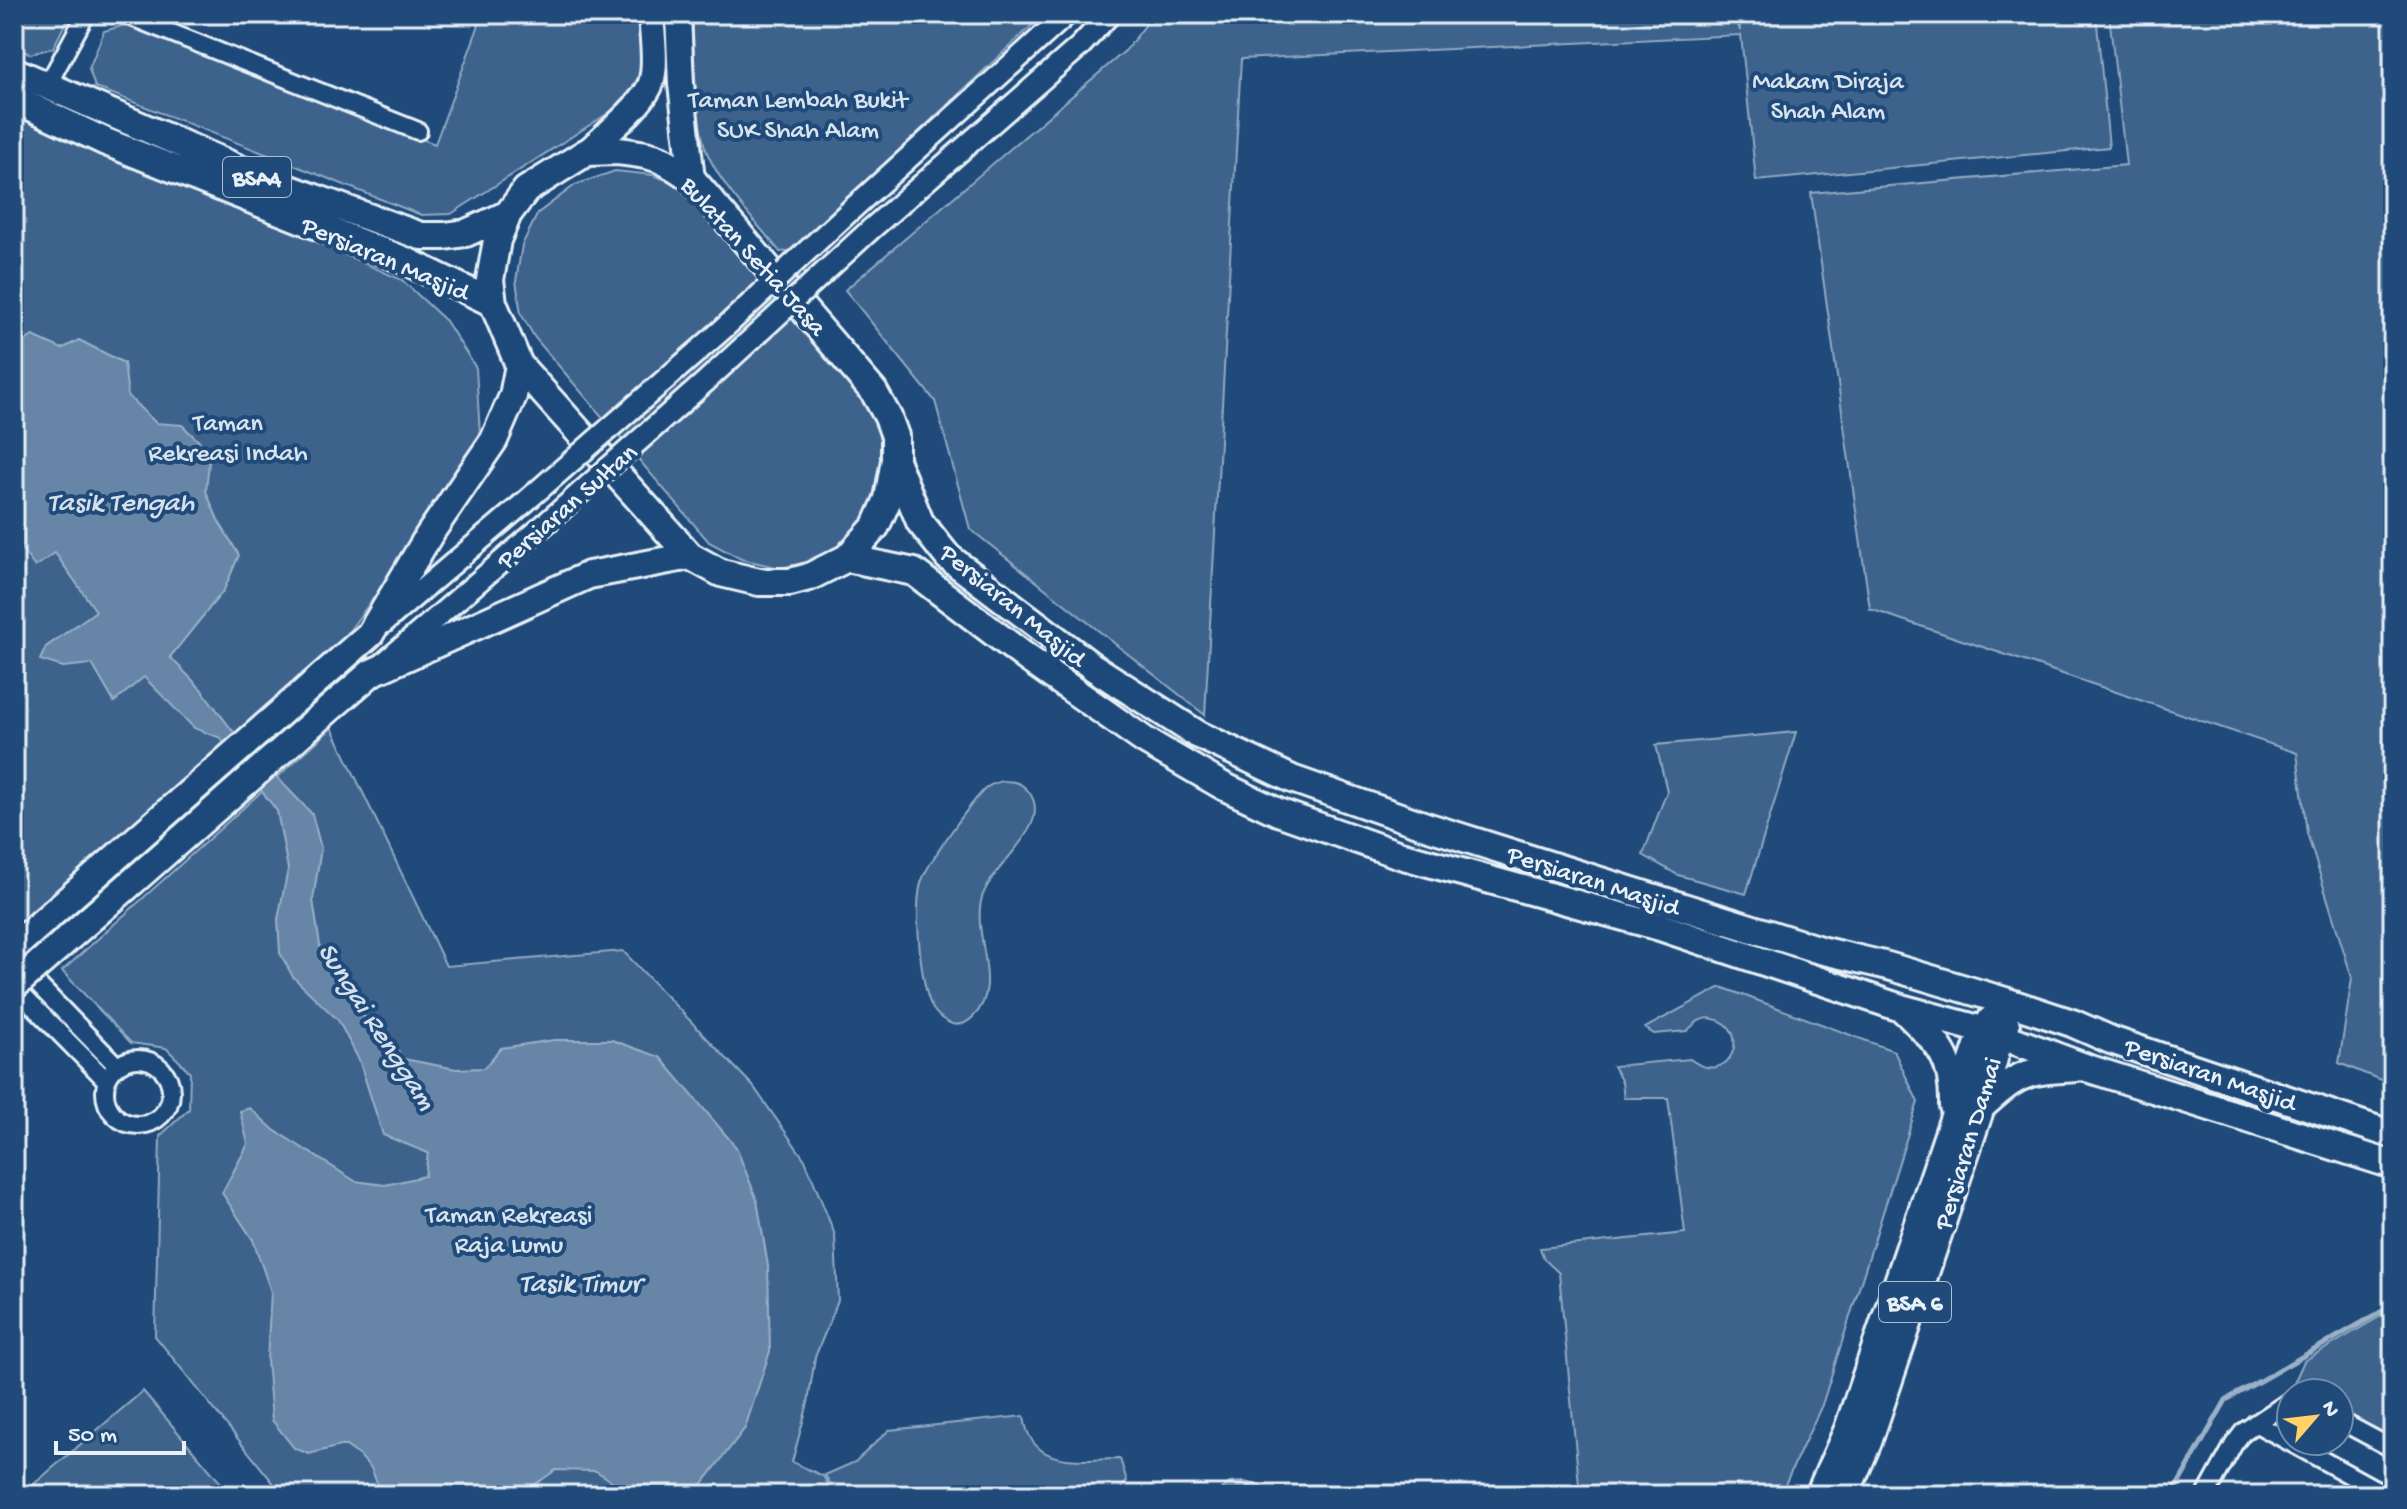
<svg xmlns="http://www.w3.org/2000/svg" width="2407" height="1509" font-family="'Gochi Hand',sans-serif">
	<rect width="100%" height="100%" fill="#1f4a7a"/>
	<filter id="ink" filterUnits="userSpaceOnUse"><feTurbulence type="fractalNoise" baseFrequency=".0125" numOctaves="2"/><feDisplacementMap in="SourceGraphic" scale="16" xChannelSelector="R" yChannelSelector="G"/><feConvolveMatrix kernelMatrix="1 2 1 2 8 2 1 2 1" color-interpolation-filters="sRGB"/></filter>
	<g filter="url(#ink)">
		<path fill="#3c628c" stroke="#92aac2" stroke-width="2" d="M 14,14 L 70,14 L 53,48 L 30,54 L 14,47 Z
			M 483,14 L 641,14 L 646,63 L 624,103 L 451,214 L 421,215 L 95,87 L 89,69 L 104,31 L 125,25 L 435,144 Z
			M 692,14 L 1044,14 L 792,251 L 780,252 C 758,224 726,192 710,159 C 693,127 695,53 692,14 Z
			M 1154,14 L 1735,14 L 1740,31 L 1739,14 L 2096,14 L 2109,147 L 1756,181 L 1741,35 L 1241,59 L 1205,715 L 970,529 L 935,401 L 845,290 L 1126,50 Z
			M 2109,14 L 2393,14 L 2393,1085 L 2339,1063 L 2352,978 L 2307,833 L 2297,753 L 1870,609 L 1811,193 L 2126,165 Z
			M 14,108 L 402,280 L 446,321 L 476,368 L 480,435 L 442,506 L 346,635 L 257,722 L 14,930 Z
			M 615,171 L 653,175 L 684,187 L 870,394 L 886,431 L 887,477 L 874,508 L 852,537 L 816,560 L 780,568 L 741,559 L 709,542 L 535,338 L 521,314 L 516,281 L 522,245 L 538,213 L 575,185 Z
			M 332,728 L 446,966 L 623,951 L 753,1086 L 805,1160 L 835,1235 L 838,1301 L 815,1357 L 808,1403 L 792,1462 L 823,1476 L 835,1495 L 283,1495 L 155,1336 L 160,1136 L 189,1109 L 190,1072 L 166,1048 L 131,1043 L 62,971 Z
			M 1796,732 L 1746,894 L 1678,875 L 1643,855 L 1667,791 L 1656,745 Z
			M 1002,781 C 1014,781 1021,782 1029,792 C 1055,827 989,865 981,901 C 973,938 1004,987 973,1017 C 967,1023 960,1026 952,1024 C 944,1021 937,1015 933,1009 C 920,986 914,909 921,883 C 926,865 971,802 986,788 C 991,784 996,783 1002,781 Z
			M 1721,987 L 1894,1051 L 1918,1102 L 1822,1405 L 1780,1495 L 1580,1495 L 1559,1273 L 1544,1259 L 1540,1248 L 1685,1233 L 1668,1098 L 1624,1098 L 1622,1082 L 1613,1066 L 1690,1059 C 1731,1090 1753,1027 1714,1019 C 1702,1016 1695,1023 1687,1031 L 1654,1034 L 1645,1028 Z
			M 2393,1309 L 2393,1455 L 2339,1427 L 2339,1393 L 2299,1393 L 2294,1383 L 2304,1361 Z
			M 143,1391 L 231,1495 L 21,1495 Z
			M 1024,1416 C 1030,1470 1080,1459 1120,1459 L 1127,1481 L 1116,1495 L 837,1495 L 825,1475 L 855,1462 L 889,1430 Z"/>
		<path fill="#6685a7" stroke="#9ab0c7" stroke-width="2" d="M 33,336 L 62,349 L 79,340 L 124,363 L 128,396 L 156,423 L 182,425 L 210,452 L 206,491 L 218,520 L 239,555 L 224,590 L 170,657 L 201,689 L 232,730 L 312,814 L 321,848 L 313,900 L 321,952 L 358,1011 L 391,1041 L 404,1059 L 456,1069 L 484,1068 L 501,1048 L 554,1040 L 612,1040 L 660,1057 L 736,1147 L 757,1200 L 768,1266 L 770,1351 L 745,1428 L 701,1486 L 698,1495 L 634,1495 L 596,1471 L 556,1470 L 531,1487 L 487,1490 L 482,1495 L 379,1495 L 380,1490 L 371,1468 L 360,1456 L 346,1446 L 340,1446 L 309,1454 L 294,1448 L 272,1420 L 267,1360 L 271,1292 L 253,1240 L 222,1193 L 248,1144 L 240,1111 L 250,1108 L 274,1130 L 355,1181 L 385,1185 L 425,1176 L 428,1153 L 383,1135 L 359,1060 L 338,1020 L 293,977 L 280,953 L 278,919 L 288,869 L 277,811 L 221,738 L 194,728 L 144,677 L 114,702 L 92,664 L 63,667 L 40,660 L 46,647 L 96,611 L 55,553 L 35,567 L 14,539 L 14,339 L 23,342 Z
			M 1244,1482 L 1258,1485 L 1272,1495 L 1213,1495 L 1230,1483 Z"/>
		<g fill="none" stroke-linecap="round" stroke-linejoin="round">
			<path stroke="#9ab0c7" stroke-width="5" d="M 2172,1495 L 2226,1400 L 2393,1305"/>
			<defs>
				<path id="minor" d="M 124,14 L 418,131
					M 47,86 L 86,14
					M 14,960 L 117,1066
					M 14,987 L 107,1081
					M105 1092a33 33 0 1 1 66 0a33 33 0 1 1-66 0Z
					M 2339,1420 L 2393,1449
					M 2255,1423 L 2386,1495
					M 2206,1495 L 2234,1444 L 2243,1432 L 2291,1400"/>
				<path id="tertiary" d="M 852,209 L 1067,14
					M 870,230 L 1080,46 L 1110,14
					M 382,624 L 525,502
					M 386,661 L 544,525"/>
				<path id="secondary" d="M 678,14 L 681,84 L 692,179
					M 587,152 C 603,137 644,104 651,83 C 657,63 652,35 651,14"/>
				<path id="primary" d="M 14,71 L 265,180 L 421,236 L 445,236 L 466,233 L 508,214
					M 14,99 L 106,142 L 406,261 L 493,303
					M 617,151 C 655,155 662,157 692,179 L 874,392 L 888,417 L 895,436 L 895,460 L 888,499 L 876,526 L 847,558 L 809,577 L 790,582 L 759,582 L 721,573 L 690,556 L 519,365 L 493,303 L 490,280 L 497,240 L 508,214 L 526,190 L 587,152 Z
					M 895,460 L 920,522 L 948,557 L 1093,667 L 1197,734 L 1292,779 L 1429,827 L 1820,950 L 1888,966 L 2005,1001 L 2072,1023 L 2111,1040 L 2393,1135
					M 847,558 L 914,572 L 1027,658 L 1144,740 L 1223,786 L 1278,812 L 1400,855 L 1660,927 L 1901,1008 L 1994,1033 L 2087,1068 L 2393,1165
					M 313,723 L 371,673 L 589,575 L 690,556
					M 14,947 L 370,634 L 429,535 L 494,440 L 513,396 L 519,365
					M 1904,1010 C 1938,1044 1954,1055 1953,1106
					M 1981,1107 C 2019,1072 2026,1071 2077,1068
					M 1819,1495 L 1848,1429 L 1978,1046 L 2006,1025
					M 1845,1495 L 1868,1442 L 1981,1107 L 1996,1051 L 1991,1020"/>
			</defs>
			<use href="#minor" stroke="#e8f1f8" stroke-width="22"/>
			<use href="#tertiary" stroke="#e8f1f8" stroke-width="26"/>
			<use href="#secondary" stroke="#e8f1f8" stroke-width="30"/>
			<use href="#primary" stroke="#e8f1f8" stroke-width="32"/>
			<use href="#minor" stroke="#1f4a7a" stroke-width="16"/>
			<use href="#tertiary" stroke="#1f4a7a" stroke-width="20"/>
			<use href="#secondary" stroke="#1f4a7a" stroke-width="24"/>
			<use href="#primary" stroke="#1f4a7a" stroke-width="26"/>
			<defs>
				<path id="tertiary-bridge" d="M 525,502 L 722,330 L 852,209
					M 544,525 L 705,382 L 870,230"/>
				<path id="primary-bridge" d="M 14,986 L 313,723"/>
			</defs>
			<use href="#tertiary-bridge" stroke="#e8f1f8" stroke-width="26" stroke-linecap="butt"/>
			<use href="#primary-bridge" stroke="#e8f1f8" stroke-width="32" stroke-linecap="butt"/>
			<use href="#tertiary-bridge" stroke="#1f4a7a" stroke-width="20"/>
			<use href="#primary-bridge" stroke="#1f4a7a" stroke-width="26"/>
		</g>
	</g>
	<g text-anchor="middle" stroke-width="8" stroke-linejoin="round" paint-order="stroke">
		<g fill="#1f4a7a" stroke="#acbfd2" stroke-width="2">
			<rect x="223" y="157" width="68" height="40" rx="6"/>
			<rect x="1879" y="1282" width="72" height="40" rx="6"/>
		</g>
		<g font-size="24" font-weight="bold" fill="#e8f1f8">
			<text x="257" y="185">BSA4</text>
			<text x="1915" y="1310">BSA 6</text>
		</g>
		<g font-size="26" fill="#d7e3ed" stroke="#1f4a7a">
			<text x="1828" y="88">Makam Diraja<tspan x="1828" dy="30">Shah Alam</tspan></text>
			<text x="798" y="107">Taman Lembah Bukit<tspan x="798" dy="30">SUK Shah Alam</tspan></text>
			<text x="228" y="430">Taman<tspan x="228" dy="30">Rekreasi Indah</tspan></text>
			<text x="509" y="1222">Taman Rekreasi<tspan x="509" dy="30">Raja Lumu</tspan></text>
		</g>
		<g font-size="26" fill="#e8f1f8" stroke="#1f4a7a">
			<text transform="translate(755 255) rotate(48)" y="9">Bulatan Setia Jasa</text>
			<text transform="translate(386 257) rotate(23)" y="9">Persiaran Masjid</text>
			<text transform="translate(566 505) rotate(-41)" y="9">Persiaran Sultan</text>
			<text transform="translate(1014 604) rotate(39)" y="9">Persiaran Masjid</text>
			<text transform="translate(1594 879) rotate(18)" y="9">Persiaran Masjid</text>
			<text transform="translate(2211 1073) rotate(19)" y="9">Persiaran Masjid</text>
			<text transform="translate(1966 1143) rotate(-73)" y="9">Persiaran Damai</text>
		</g>
		<g font-size="28" font-style="italic" fill="#d4e1ec" stroke="#1f4a7a">
			<text x="121" y="510">Tasik Tengah</text>
			<text transform="translate(379 1025) rotate(57)" y="10">Sungai Renggam</text>
			<text x="580" y="1291">Tasik Timur</text>
		</g>
	</g>
	<rect width="2407" height="1509" fill="none" stroke="#1f4a7a" stroke-width="48"/>
	<rect x="24" y="24" width="2359" height="1461" fill="none" stroke="#e8f1f8" stroke-width="3" filter="url(#ink)"/>
	<g transform="translate(2315 1417) rotate(62)"><circle r="38" fill="#1f4a7a" stroke="#6f8dac" stroke-width="2"/>
	<path d="M0-6L14 30L0 20L-14 30Z" fill="#ffd166"/>
	<text y="-12" font-size="22" font-weight="bold" text-anchor="middle" fill="#e8f1f8">N</text>
	</g>
	<path d="M56 1441v12h128v-12" fill="none" stroke="#e8f1f8" stroke-width="4"/>
	<text x="68" y="1441" font-size="24" fill="#e8f1f8" stroke="#1f4a7a" stroke-width="6" paint-order="stroke">50 m</text>
</svg>
